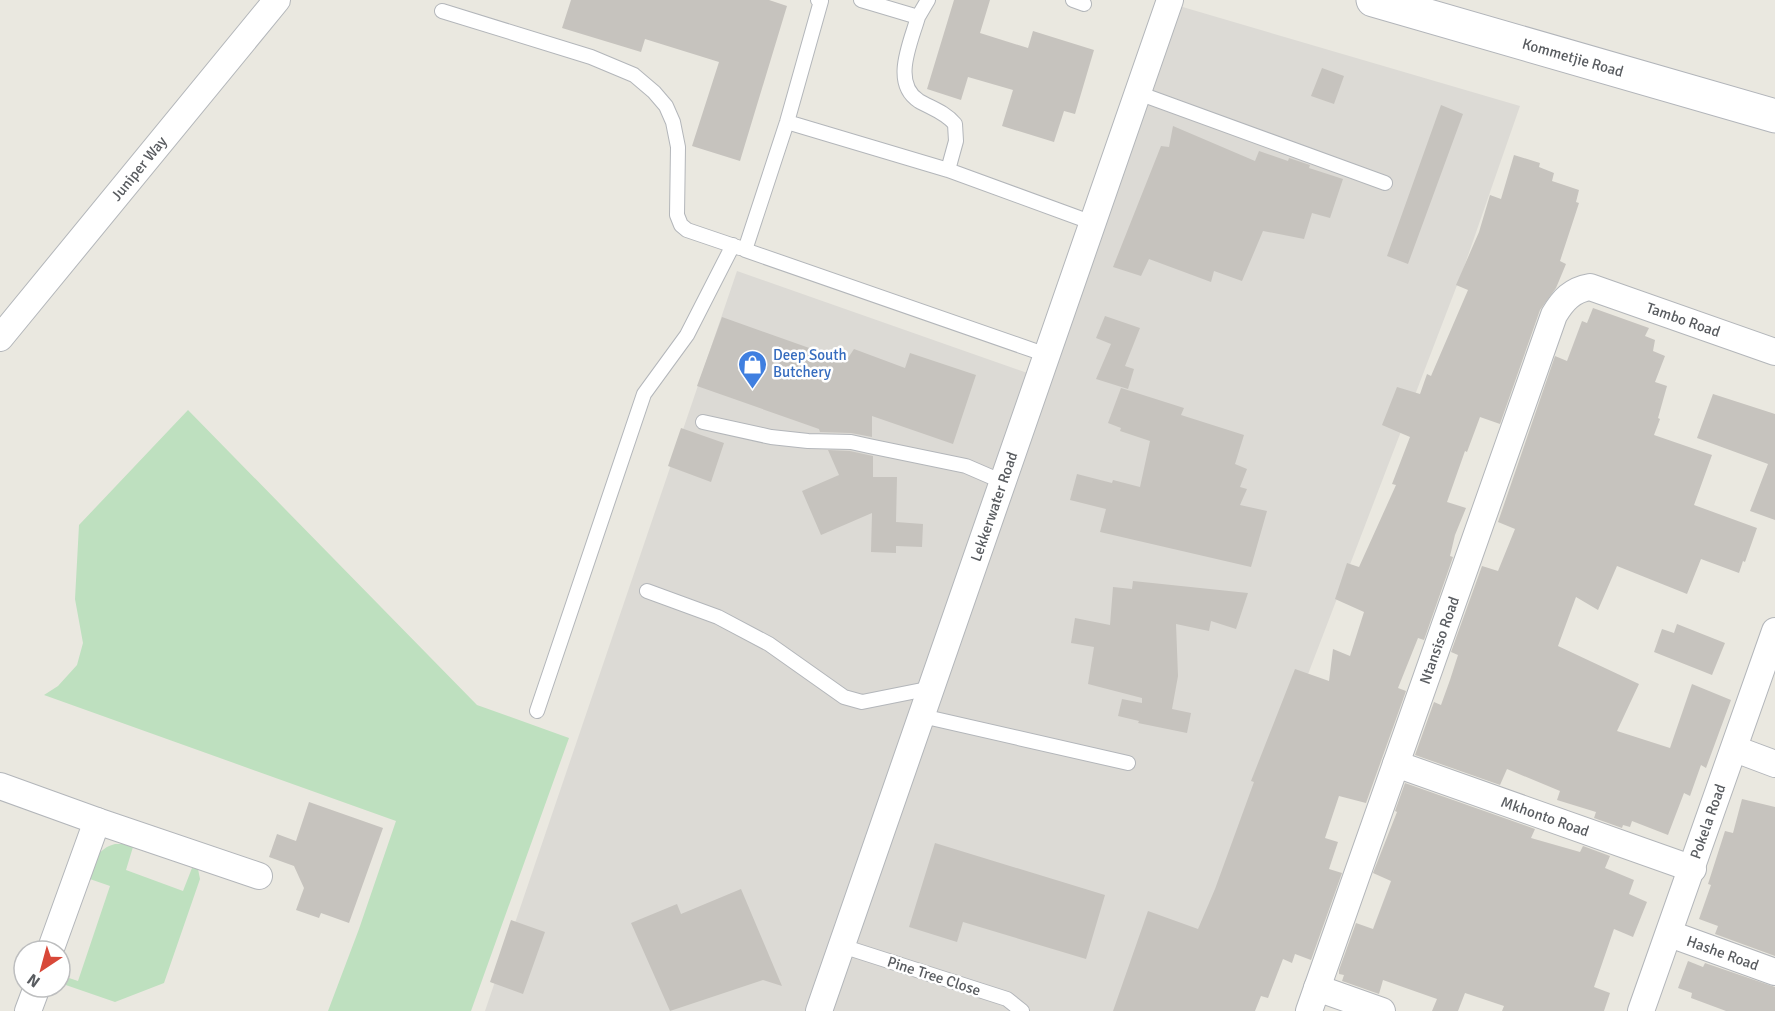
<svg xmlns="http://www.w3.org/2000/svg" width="1775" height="1011" font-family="Signika,sans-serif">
	<rect width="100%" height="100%" fill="#eae8e0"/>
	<path fill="#dcdad5" d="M 1169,3 L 1520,106 L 1464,267 L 1179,1011 L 485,1011 L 737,271 L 1039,377 Z"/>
	<path fill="#bee0bf" d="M 188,410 L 477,705 L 569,738 L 471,1011 L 328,1011 L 359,929 L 396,821 L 44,695 L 58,686 L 77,665 L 83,643 L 75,599 L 79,525 Z
		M 115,844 L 124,844 L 133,847 L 126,870 L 183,891 L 192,868 L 198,869 L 200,879 L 164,983 L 115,1002 L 60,983 L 60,975 L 78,981 L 110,886 L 87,878 C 92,863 98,848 115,844 Z"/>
	<path fill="#c6c3be" d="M 571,0 L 769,0 L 787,6 L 740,161 L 692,146 L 719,62 L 645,39 L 641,52 L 562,28 Z
		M 954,0 L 990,0 L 980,33 L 1028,48 L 1033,31 L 1094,50 L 1075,114 L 1064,111 L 1054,142 L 1002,126 L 1013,90 L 968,77 L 961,100 L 927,89 Z
		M 1322,68 L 1344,76 L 1334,104 L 1311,96 Z
		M 1441,105 L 1463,114 L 1408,264 L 1387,256 Z
		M 1173,126 L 1255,161 L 1259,151 L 1288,161 L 1289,158 L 1310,165 L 1309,168 L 1343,179 L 1330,218 L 1312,213 L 1304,239 L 1263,231 L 1242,281 L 1214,271 L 1211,282 L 1149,259 L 1141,276 L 1113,267 L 1161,146 L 1169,147 Z
		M 1514,155 L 1540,163 L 1539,167 L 1554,173 L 1552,181 L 1579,190 L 1576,202 L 1579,203 L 1560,261 L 1566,264 L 1556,288 L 1540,310 L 1500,424 L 1480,417 L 1467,452 L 1465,451 L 1447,502 L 1466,508 L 1455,535 L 1450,556 L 1453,557 L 1424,640 L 1418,638 L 1398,688 L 1406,691 L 1366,803 L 1339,796 L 1325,838 L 1338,842 L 1329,869 L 1342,873 L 1311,960 L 1295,954 L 1292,963 L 1283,959 L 1268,998 L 1261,996 L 1255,1011 L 1113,1011 L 1148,911 L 1198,929 L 1215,889 L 1254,782 L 1251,781 L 1295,669 L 1329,681 L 1333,649 L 1350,656 L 1364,612 L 1335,599 L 1347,563 L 1359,567 L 1396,485 L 1392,484 L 1410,437 L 1382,425 L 1397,387 L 1420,394 L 1427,374 L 1431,376 L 1468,290 L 1456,285 L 1479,232 L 1490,195 L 1501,199 Z
		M 1593,308 L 1649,328 L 1645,336 L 1655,340 L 1653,351 L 1665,356 L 1655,382 L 1667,386 L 1658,418 L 1660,419 L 1654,435 L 1712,455 L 1694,505 L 1757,528 L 1745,562 L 1743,561 L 1739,573 L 1701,559 L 1687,594 L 1617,566 L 1598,610 L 1576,597 L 1558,646 L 1639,684 L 1617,731 L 1670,748 L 1692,684 L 1731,700 L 1706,768 L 1701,765 L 1690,796 L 1684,793 L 1668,835 L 1632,821 L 1630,827 L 1623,825 L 1622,828 L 1594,818 L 1596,812 L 1557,800 L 1560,791 L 1507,769 L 1500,785 L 1415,755 L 1434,702 L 1441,705 L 1450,680 L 1458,655 L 1451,652 L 1482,566 L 1498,571 L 1515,529 L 1498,522 L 1555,356 L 1567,361 L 1582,321 L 1587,323 Z
		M 1105,316 L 1140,328 L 1125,366 L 1134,369 L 1128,389 L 1096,379 L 1111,344 L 1096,338 Z
		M 722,317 L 846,361 L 854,349 L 905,368 L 910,353 L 976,375 L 953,444 L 872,416 L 872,437 L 851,433 L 820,432 L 819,429 L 697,386 Z
		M 1121,388 L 1184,408 L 1181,415 L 1244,435 L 1235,464 L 1247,469 L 1240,487 L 1247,489 L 1240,505 L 1267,511 L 1251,567 L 1100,532 L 1106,509 L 1070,500 L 1077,474 L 1112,483 L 1113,480 L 1140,487 L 1150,441 L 1120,431 L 1121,428 L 1108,423 Z
		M 1713,394 L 1775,414 L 1775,520 L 1750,511 L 1768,464 L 1697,438 Z
		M 681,428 L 724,443 L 711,482 L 668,466 Z
		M 828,450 L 850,451 L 873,456 L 873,477 L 897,477 L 896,522 L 923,524 L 922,547 L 896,546 L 896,553 L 871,552 L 872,513 L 821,535 L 802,491 L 839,475 Z
		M 1133,581 L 1248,593 L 1236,629 L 1211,621 L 1209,631 L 1176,624 L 1178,676 L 1172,709 L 1191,713 L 1187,733 L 1138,723 L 1139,721 L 1118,716 L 1122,699 L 1142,703 L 1142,698 L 1088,684 L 1094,647 L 1071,643 L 1075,618 L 1110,625 L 1113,587 L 1132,589 Z
		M 1677,624 L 1725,643 L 1712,675 L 1654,652 L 1662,629 L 1674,633 Z
		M 1405,783 L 1535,829 L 1531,838 L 1580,852 L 1583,846 L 1610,856 L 1605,868 L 1634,880 L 1629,894 L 1647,902 L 1633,937 L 1614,929 L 1594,987 L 1610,993 L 1604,1011 L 1502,1011 L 1504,1006 L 1465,993 L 1458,1011 L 1432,1011 L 1437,999 L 1383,980 L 1379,994 L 1342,981 L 1344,975 L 1339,974 L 1339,970 L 1356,923 L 1373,929 L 1391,881 L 1373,873 L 1397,812 L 1395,811 Z
		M 1742,799 L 1775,807 L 1775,956 L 1715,934 L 1718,926 L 1699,919 L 1711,885 L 1708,884 L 1725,831 L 1733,833 Z
		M 309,802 L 383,828 L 349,923 L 321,913 L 319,918 L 296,910 L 304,888 L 294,866 L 269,857 L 277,834 L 296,841 Z
		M 935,843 L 1105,895 L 1086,959 L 963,922 L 957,942 L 909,927 Z
		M 741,889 L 782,986 L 763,980 L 670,1011 L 631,923 L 677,904 L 681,914 Z
		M 511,920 L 545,932 L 523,994 L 490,982 Z
		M 1688,961 L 1703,967 L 1705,963 L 1775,987 L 1775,1011 L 1726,1011 L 1691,998 L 1692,993 L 1678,988 Z"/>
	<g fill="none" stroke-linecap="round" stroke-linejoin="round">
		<defs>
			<path id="lane" d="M 818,0 L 821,1 L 787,122 L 745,250 L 1047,355
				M 861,0 L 918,17 C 911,42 891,83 919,101 C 931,108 945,112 955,124 L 956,141 L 948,170
				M 1073,0 L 1084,4
				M 442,11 L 591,57 L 634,75 L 654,92 L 666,106 L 673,122 L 678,147 L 677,215 L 681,225 L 687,230 L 740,248
				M 918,17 L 928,0
				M 1138,93 L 1385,183
				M 787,122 L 948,170 L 1093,223
				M 703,422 L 771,437 L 808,441 L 851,442 L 869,446 L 966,466 L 1003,482
				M 647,591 L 718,617 L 769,644 L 844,697 L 862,702 L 932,688
				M 537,711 L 644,394 L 687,335 L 733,245
				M 922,716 L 1128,763
				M 842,946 L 1007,999 L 1022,1011"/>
			<g id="street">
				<path id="s1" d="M 0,338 L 277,0"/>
				<path d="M 1735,749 L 1775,764"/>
				<path id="s2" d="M 1396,764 L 1693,869"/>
				<path d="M 0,786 L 97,821"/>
				<path id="s3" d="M 1670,934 L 1775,972"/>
				<path d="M 50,951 L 97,821 L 259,876"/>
				<path d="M 1317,988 L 1382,1011"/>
				<path d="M 28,1011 L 37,987"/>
				<path id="s4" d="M 819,1011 L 1170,0"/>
				<path id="s5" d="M 1309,1011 L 1554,315 C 1563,300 1572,290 1590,287 L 1775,352"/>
				<path id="s6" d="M 1641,1011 L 1775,631"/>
			</g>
			<g id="secondary">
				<path id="s7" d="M 1373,0 L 1775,116"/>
			</g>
		</defs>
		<use href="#lane" stroke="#b3b6ba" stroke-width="16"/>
		<use href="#street" stroke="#b3b6ba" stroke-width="28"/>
		<use href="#secondary" stroke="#b2b5ba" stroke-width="35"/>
		<use href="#lane" stroke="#fff" stroke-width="14"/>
		<use href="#street" stroke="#fff" stroke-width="26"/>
		<use href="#secondary" stroke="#fff" stroke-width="33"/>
	</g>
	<defs>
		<symbol id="shop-pin" viewBox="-11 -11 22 30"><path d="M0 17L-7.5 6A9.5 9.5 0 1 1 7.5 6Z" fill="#3f7fe0" stroke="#fff"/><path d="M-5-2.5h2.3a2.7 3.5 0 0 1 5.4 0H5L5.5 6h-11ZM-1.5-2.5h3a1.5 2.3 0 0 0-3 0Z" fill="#fff"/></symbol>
	</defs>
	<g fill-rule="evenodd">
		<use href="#shop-pin" x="736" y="348" width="33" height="45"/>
	</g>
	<g text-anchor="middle" stroke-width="5" stroke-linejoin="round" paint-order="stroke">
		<g font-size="15" fill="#595c60" stroke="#fff">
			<text dy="5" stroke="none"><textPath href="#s7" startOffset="208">Kommetjie Road</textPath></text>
			<text dy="5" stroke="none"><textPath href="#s1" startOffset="219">Juniper Way</textPath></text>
			<text dy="5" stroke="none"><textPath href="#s5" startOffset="884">Tambo Road</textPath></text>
			<text dy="5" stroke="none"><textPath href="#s4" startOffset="534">Lekkerwater Road</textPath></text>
			<text dy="5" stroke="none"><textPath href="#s5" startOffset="393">Ntansiso Road</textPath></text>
			<text dy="5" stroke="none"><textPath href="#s2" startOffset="158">Mkhonto Road</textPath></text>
			<text dy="5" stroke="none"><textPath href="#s6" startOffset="201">Pokela Road</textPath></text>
			<text dy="5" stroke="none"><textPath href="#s3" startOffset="56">Hashe Road</textPath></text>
			<text transform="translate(934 976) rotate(18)" y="5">Pine Tree Close</text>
		</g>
		<g font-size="15" fill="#366cbe" stroke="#fff" text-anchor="start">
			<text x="773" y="360">Deep South<tspan x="773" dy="17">Butchery</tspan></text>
		</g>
	</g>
	<g transform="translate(42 969) rotate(216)"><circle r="28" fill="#ffffff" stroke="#bdbebf" stroke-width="1.5"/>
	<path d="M0-4.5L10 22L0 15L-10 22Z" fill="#d84839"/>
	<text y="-9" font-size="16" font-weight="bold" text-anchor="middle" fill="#595c60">N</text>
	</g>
</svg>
